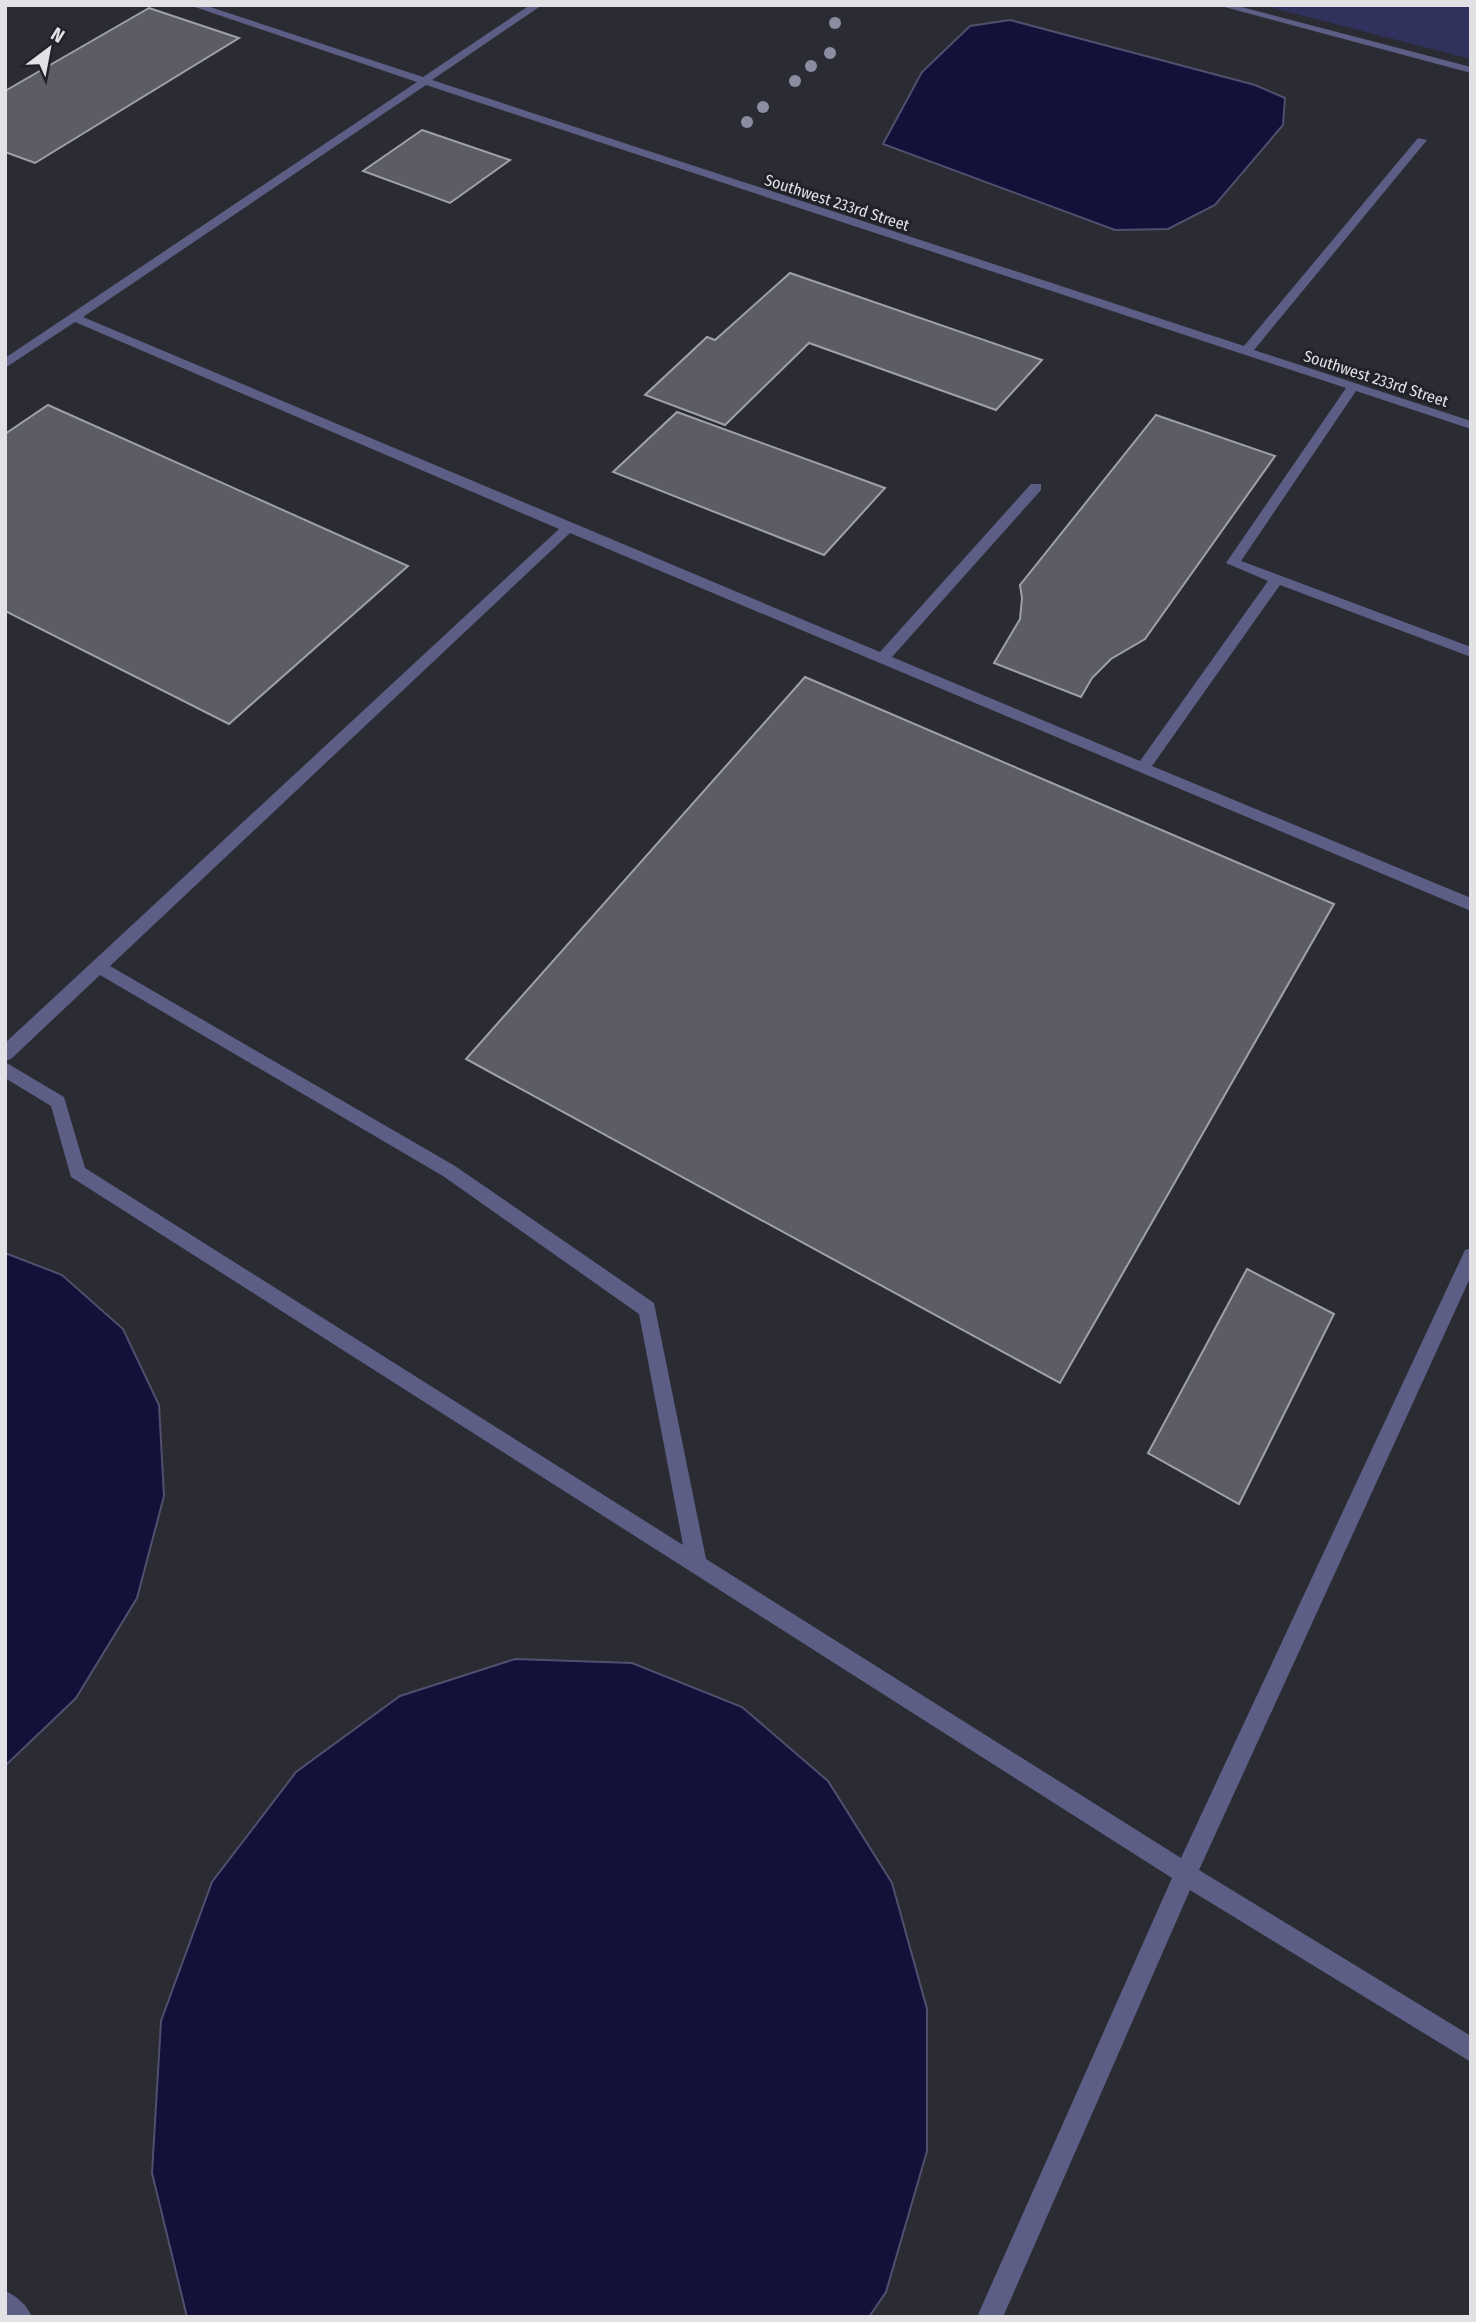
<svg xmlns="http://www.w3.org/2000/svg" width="1476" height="2322" font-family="'Fira Sans Condensed',sans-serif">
	<rect width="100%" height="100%" fill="#2b2c33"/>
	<path fill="#30315d" d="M 1261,5 L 1471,5 L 1471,59 Z"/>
	<path fill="#131039" stroke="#514f6d" stroke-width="2" d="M 1010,20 L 1255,85 L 1285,98 L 1283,125 L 1215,205 L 1168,229 L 1115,230 L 883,144 L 922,72 L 970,26 Z
		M 5,1253 L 62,1275 L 123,1329 L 159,1405 L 164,1496 L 137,1598 L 76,1698 L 5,1766 Z
		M 515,1659 L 632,1663 L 742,1707 L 828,1781 L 892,1883 L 927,2009 L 927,2151 L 886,2292 L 869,2317 L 187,2317 L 152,2173 L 161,2021 L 212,1882 L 296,1772 L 400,1696 Z"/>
	<path fill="#5b5c65" stroke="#9fa0a9" stroke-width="2" d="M 149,8 L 239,38 L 35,163 L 5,152 L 5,91 Z
		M 422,130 L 510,160 L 450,203 L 363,171 Z
		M 790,273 L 1042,360 L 996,410 L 809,343 L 725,425 L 645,395 L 707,337 L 715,340 Z
		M 48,405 L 408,566 L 229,724 L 5,611 L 5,434 Z
		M 677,412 L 885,488 L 824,555 L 613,472 Z
		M 1156,415 L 1275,456 L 1145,639 L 1111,659 L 1092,678 L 1081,697 L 994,663 L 1020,619 L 1022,598 L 1020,585 Z
		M 805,677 L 1334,904 L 1060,1383 L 466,1059 Z
		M 1247,1269 L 1334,1314 L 1239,1504 L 1148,1453 Z"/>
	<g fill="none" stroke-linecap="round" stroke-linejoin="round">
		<path fill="#5c5e85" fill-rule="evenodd" d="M 189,5 L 204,5 L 423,77 L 530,5 L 542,5 L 432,80 L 1244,346 L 1418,138 L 1427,140 L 1254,350 L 1471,421 L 1471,429 L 1356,391 L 1241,561 L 1471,647 L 1471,657 L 1280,585 L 1152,766 L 1471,898 L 1471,911 L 570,533 L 110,966 L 455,1166 L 654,1303 L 706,1559 L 1181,1858 L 1465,1250 L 1471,1248 L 1471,1276 L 1199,1870 L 1471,2036 L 1471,2062 L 1190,1890 L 1003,2317 L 977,2317 L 1172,1878 L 71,1177 L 51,1106 L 5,1078 L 5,1062 L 64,1097 L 85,1168 L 683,1545 L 639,1314 L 443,1176 L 100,975 L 11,1059 L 5,1061 L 5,1043 L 559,529 L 75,322 L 5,368 L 5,358 L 417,82 ZM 426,85 L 1346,388 L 1226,563 L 1268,581 L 1140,761 L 892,657 L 1041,490 L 1041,484 L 1031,484 L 880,652 L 83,317 Z
			M 5,2291 C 17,2296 27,2305 32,2317 L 5,2317 Z"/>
		<path fill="#5c5e85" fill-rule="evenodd" d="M 1217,5 L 1234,5 L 1471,67 L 1471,73 Z"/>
	</g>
	<g fill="#8b8da2">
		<circle cx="835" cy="23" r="6"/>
		<circle cx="830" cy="53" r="6"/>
		<circle cx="811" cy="66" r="6"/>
		<circle cx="795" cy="81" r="6"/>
		<circle cx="763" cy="107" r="6"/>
		<circle cx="747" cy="122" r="6"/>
	</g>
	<g text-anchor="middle" stroke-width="6" stroke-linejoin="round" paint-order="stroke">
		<g font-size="16" fill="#e1e1e6" stroke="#212229">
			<text transform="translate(837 202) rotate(18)" y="6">Southwest 233rd Street</text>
			<text transform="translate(1376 378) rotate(18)" y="6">Southwest 233rd Street</text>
		</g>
	</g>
	<rect width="1476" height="2322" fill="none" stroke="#e1e1e6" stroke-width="14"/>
	<g transform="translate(49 49) rotate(32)" stroke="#212229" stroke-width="5" paint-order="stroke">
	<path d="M0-5L12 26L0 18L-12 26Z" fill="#e1e1e6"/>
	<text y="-10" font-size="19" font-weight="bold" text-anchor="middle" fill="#e1e1e6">N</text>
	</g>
</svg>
